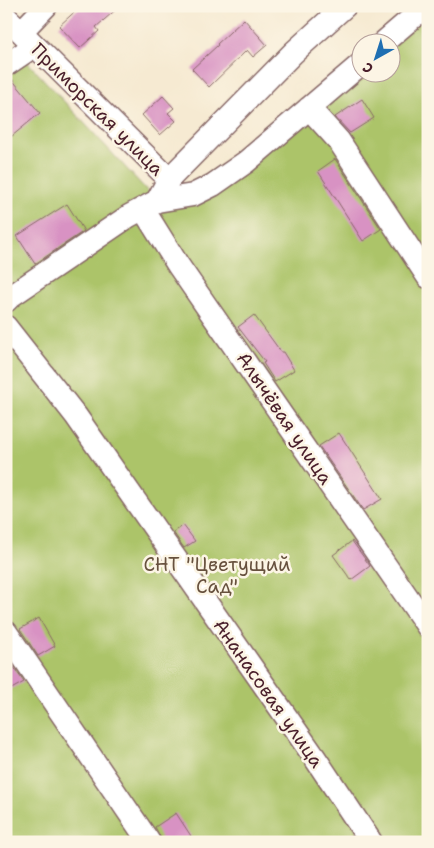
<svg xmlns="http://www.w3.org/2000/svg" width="434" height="848" font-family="'Shantell Sans',sans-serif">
	<rect width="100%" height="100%" fill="#fcf5e5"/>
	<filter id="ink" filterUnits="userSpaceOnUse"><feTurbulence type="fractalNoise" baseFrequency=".02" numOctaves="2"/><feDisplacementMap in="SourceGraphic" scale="10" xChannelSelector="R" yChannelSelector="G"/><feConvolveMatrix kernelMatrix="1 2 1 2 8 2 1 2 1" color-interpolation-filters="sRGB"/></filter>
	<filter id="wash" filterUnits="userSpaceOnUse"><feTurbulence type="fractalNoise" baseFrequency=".0096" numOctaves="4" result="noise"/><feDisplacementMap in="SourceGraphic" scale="20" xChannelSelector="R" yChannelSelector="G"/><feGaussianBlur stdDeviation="1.12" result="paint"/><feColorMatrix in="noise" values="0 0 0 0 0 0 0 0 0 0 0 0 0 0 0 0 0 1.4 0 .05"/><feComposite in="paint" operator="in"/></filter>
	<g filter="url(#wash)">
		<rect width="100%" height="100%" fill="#f6ead2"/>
		<path fill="#acc469" stroke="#7b724a" d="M 428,6 L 428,842 L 6,842 L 6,308 L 143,213 L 305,115 L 362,72 L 392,72 L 392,42 Z
			M 6,39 L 154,198 L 6,292 Z"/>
		<g id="blocks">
			<path fill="#d892c3" d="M 81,6 L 120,6 L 96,27 L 99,31 L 80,48 L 59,26 Z
				M 244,19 L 267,45 L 253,57 L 247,50 L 209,87 L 192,69 L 218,45 L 217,44 Z
				M 10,77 L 40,113 L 6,141 L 6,78 Z
				M 163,96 L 174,108 L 168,113 L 176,121 L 160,135 L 142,115 Z
				M 362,99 L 374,118 L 350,133 L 335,117 Z
				M 335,159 L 381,229 L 363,241 L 318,171 Z
				M 67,204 L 84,231 L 35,264 L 17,236 Z
				M 254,315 L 281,352 L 283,352 L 294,370 L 275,382 L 263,363 L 265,362 L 238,327 Z
				M 339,433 L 382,499 L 363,510 L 319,446 Z
				M 183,525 L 195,541 L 184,548 L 173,532 Z
				M 352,541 L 370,566 L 351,580 L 333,555 Z
				M 39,618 L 55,646 L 38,656 L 20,629 Z
				M 6,656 L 24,682 L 6,692 Z
				M 176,813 L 191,836 L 181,842 L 163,842 L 155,827 Z"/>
		</g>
	</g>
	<g filter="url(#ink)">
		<use href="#blocks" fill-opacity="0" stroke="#866665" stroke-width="1"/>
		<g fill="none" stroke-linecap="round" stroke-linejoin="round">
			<defs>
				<path id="minor" d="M 6,17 L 169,179
					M 21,32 L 46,6
					M 384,42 L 426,6
					M 6,65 L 34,46
					M 309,108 L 339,141 L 428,277
					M 157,201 L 193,195 L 213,185 L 246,162 L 362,63
					M 143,209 L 178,265 L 428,627
					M 6,301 L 11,296 L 129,216 L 157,201 L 169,179 L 293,53 L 345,6
					M 6,327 L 76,416 L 315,758 L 371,842
					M 6,632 L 149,842"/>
			</defs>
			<use href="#minor" stroke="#866665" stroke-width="25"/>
			<use href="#minor" stroke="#fff" stroke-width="22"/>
		</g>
	</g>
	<g text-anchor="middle" stroke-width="5" stroke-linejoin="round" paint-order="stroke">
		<g font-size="19" fill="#4a1f2b" stroke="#fcf5e5">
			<text transform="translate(98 109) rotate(45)" y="7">Приморская улица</text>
			<text transform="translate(285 418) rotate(56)" y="7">Алычёвая улица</text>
			<text transform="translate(269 693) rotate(55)" y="7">Ананасовая улица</text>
		</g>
		<g font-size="19" fill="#67513e" stroke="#fcf5e5">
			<text x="217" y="571">СНТ "Цветущий<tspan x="217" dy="22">Сад"</tspan></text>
		</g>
	</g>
	<rect width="434" height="848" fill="none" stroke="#fcf5e5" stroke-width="25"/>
	<g transform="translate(376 58) rotate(219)"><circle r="24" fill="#fcf5e5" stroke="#b59f9b"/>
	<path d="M0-4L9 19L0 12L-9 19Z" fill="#1f6fb2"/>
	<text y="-8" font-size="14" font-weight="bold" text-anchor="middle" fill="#4a1f2b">С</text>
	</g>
</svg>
